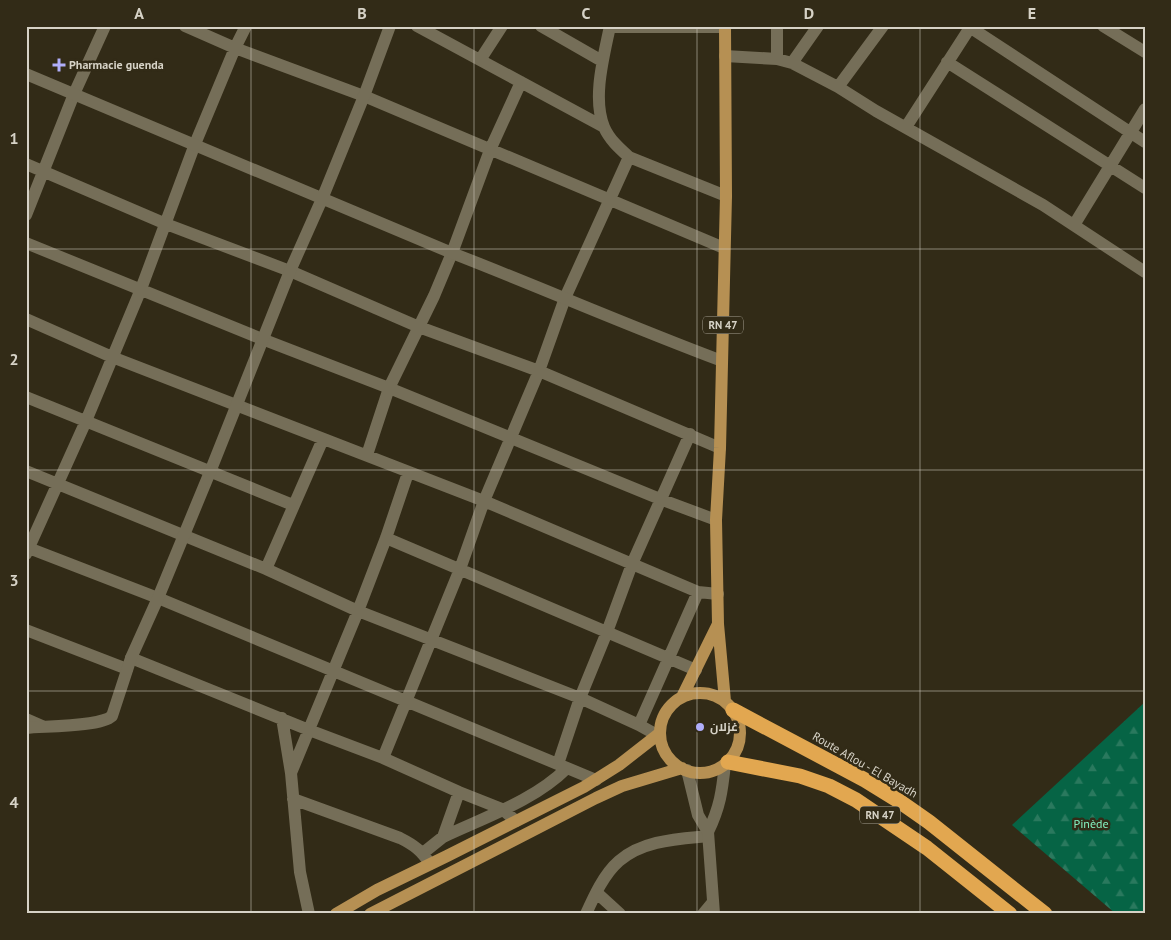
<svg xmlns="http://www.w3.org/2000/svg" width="1171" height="940" font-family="'PT Sans',Cairo,sans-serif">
	<defs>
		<pattern id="forest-firs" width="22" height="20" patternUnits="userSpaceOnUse" patternTransform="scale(1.25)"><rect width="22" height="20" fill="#066445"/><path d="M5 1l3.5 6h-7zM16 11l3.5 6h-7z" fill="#2a795e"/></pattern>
	</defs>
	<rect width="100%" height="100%" fill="#322b17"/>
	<path fill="url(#forest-firs)" d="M 1145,702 L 1145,914 L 1116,914 L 1012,825 Z"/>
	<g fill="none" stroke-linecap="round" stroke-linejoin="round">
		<path stroke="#756e58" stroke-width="12" d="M 185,26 L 235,48 L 364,96 L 724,248
			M 417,26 L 604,127
			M 541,26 L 602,61
			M 968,26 L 1145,142
			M 1103,26 L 1145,52
			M 610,27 L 725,27
			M 725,56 L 777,59 L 792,63 L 838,87 L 876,111 L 1043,205 L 1145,272
			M 777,59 L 777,26
			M 480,60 L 502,26
			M 947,62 L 1145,188
			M 792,63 L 818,26
			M 838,87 L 883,26
			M 906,127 L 971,26
			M 629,157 L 726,196
			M 26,164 L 166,224 L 290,271 L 419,327 L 539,371 L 720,448
			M 26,215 L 74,94 L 105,26
			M 1074,225 L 1145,109
			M 26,243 L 262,339 L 389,388 L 660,499 L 716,520
			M 26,319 L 112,357 L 484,501 L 698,592 L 718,594
			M 26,397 L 293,505
			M 367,455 L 389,388 L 434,296 L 452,253 L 490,150 L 521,82
			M 26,471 L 266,569 L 358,611 L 580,698 L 639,725 L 657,735
			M 386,538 L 696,670
			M 26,547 L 158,598 L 596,780
			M 26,554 L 86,421 L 141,289 L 195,144 L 235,48 L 246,26
			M 266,569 L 323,439
			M 26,630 L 127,669
			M 131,658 L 309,730 L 383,758 L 459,792 L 502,809 L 516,821
			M 282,718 L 291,773
			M 26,719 L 42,726
			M 639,725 L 698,592
			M 383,758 L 460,569 L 484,501 L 539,371 L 565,298 L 629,157 C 619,148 609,139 604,127 C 592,98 604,56 610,26
			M 558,764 L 580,698 L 607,632 L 632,564 L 690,434
			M 293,799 L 400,838 C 414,845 422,851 430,864
			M 443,837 C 485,817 534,801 567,768
			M 423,853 L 443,837 L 459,792
			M 597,893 L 620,914
			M 309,914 L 300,872 L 291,773 L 358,611 L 386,538 L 408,473
			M 586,914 C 594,896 604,874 619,861 C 643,840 678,839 708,836
			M 703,914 L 713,902"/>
		<path stroke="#756e58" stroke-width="12" d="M 26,74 L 452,253 C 542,288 631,327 722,361
			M 26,728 C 45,726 100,727 112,716 L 131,658 L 158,598 L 210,472 L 290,271 L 322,199 L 364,96 L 390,26
			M 687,770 L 698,815 L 708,832 L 714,914
			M 708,832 C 720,807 722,792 725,764"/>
		<path stroke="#b69053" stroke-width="12" d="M660 733a40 40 0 1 1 80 0a40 40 0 1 1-80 0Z
			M 682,697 L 718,624
			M 725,701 L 718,624 L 716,520 L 720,448 L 726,196 L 725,26
			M 336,914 L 377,890 L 447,856 L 584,787 L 619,765 L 660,733
			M 370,914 L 596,798 L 622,786 L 682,768"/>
		<path stroke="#e2a750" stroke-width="15" d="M 733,710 L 865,780 L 899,801 L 929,822 L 1045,914
			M 728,762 L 800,776 L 829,786 L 856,800 L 927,848 L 1010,914"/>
	</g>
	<path fill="none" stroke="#d6d2c6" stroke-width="1" stroke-opacity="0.55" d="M 251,26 L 251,914M 474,26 L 474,914M 697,26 L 697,914M 920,26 L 920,914M 26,249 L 1145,249M 26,470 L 1145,470M 26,691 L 1145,691"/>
	<g fill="#b0aefa" stroke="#322b17" stroke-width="2">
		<path d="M56.5 57.5h5v5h5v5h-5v5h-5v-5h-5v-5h5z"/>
		<circle cx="700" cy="727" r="5"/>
	</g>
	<g text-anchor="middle" stroke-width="5" stroke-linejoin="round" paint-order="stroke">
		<g fill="#322b17" stroke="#a5a092" stroke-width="1">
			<rect x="703" y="316.5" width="40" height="17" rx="4"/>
			<rect x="860" y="806.5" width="40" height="17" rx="4"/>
		</g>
		<g font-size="11" font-weight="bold" fill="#d6d2c6">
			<text x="723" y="329">RN 47</text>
			<text x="880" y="819">RN 47</text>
		</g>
		<g font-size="12" font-weight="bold" fill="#d6d2c6" stroke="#322b17" text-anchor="start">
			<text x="69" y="69">Pharmacie guenda</text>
			<text x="710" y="731">غزلان</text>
		</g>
		<g font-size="12" fill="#d6d2c6" stroke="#322b17">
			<text transform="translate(865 765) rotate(30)" y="4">Route Aflou - El Bayadh</text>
		</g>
		<g font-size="12" fill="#83f1c0" stroke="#322b17">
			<text x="1091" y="828">Pinède</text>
		</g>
	</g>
	<rect width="1171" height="940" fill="none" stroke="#322b17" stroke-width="55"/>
	<rect x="28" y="28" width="1116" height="884" fill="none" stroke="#d6d2c6" stroke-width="2"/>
	<g font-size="16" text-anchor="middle" font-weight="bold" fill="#d6d2c6">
		<text x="139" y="19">A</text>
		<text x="362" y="19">B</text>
		<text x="586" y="19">C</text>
		<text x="809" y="19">D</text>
		<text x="1032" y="19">E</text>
		<text x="14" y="144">1</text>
		<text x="14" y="365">2</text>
		<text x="14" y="586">3</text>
		<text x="14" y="808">4</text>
	</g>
</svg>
